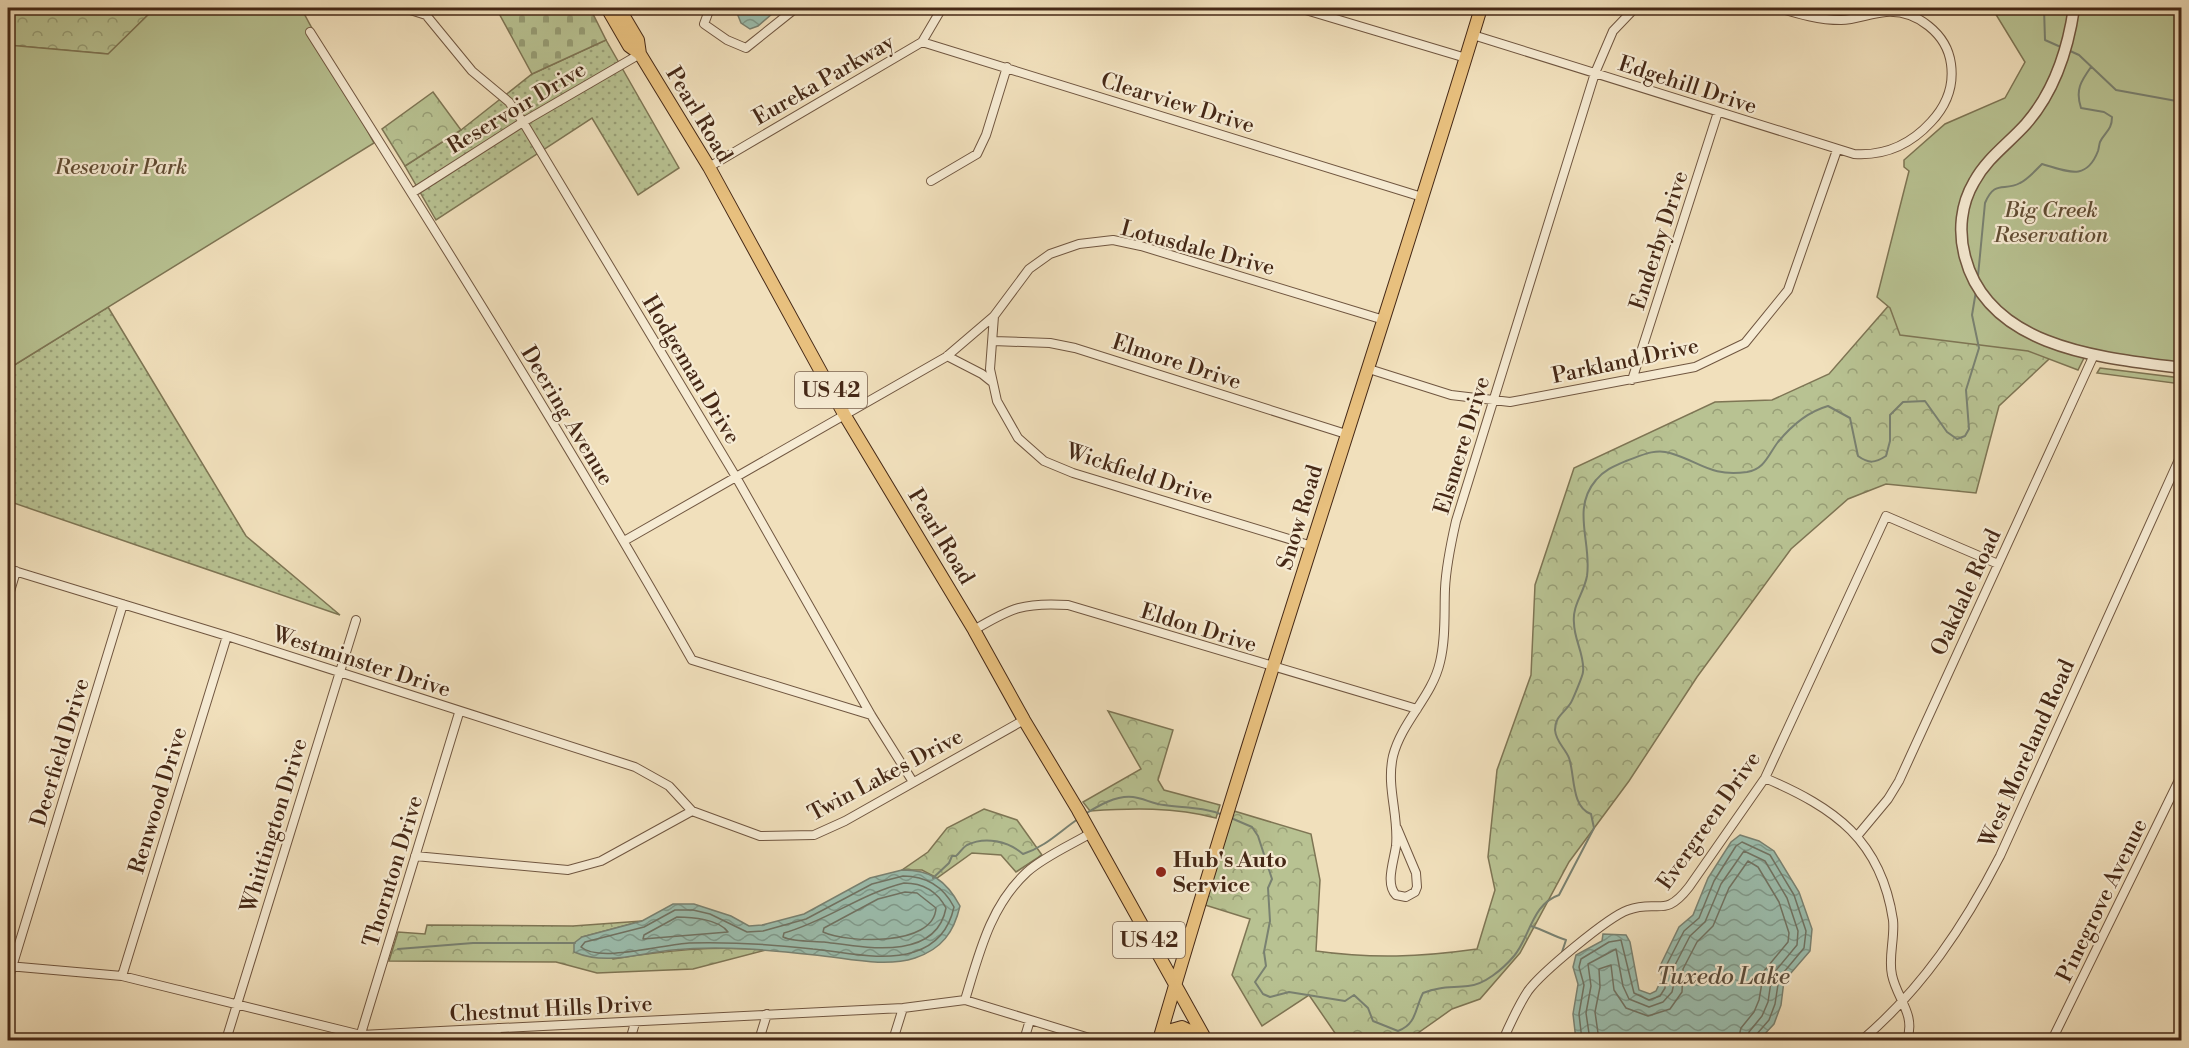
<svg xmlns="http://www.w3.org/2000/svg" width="2189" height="1048" font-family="'Libre Bodoni',serif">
	<defs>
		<pattern id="grass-dots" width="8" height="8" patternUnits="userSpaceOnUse" patternTransform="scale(1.5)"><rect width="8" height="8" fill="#b8c292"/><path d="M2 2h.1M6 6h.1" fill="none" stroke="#979e76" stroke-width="1.8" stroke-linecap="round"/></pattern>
		<pattern id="forest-crowns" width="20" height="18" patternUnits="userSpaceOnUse" patternTransform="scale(1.5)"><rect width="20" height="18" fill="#b8c292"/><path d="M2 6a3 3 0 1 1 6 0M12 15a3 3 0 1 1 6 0" fill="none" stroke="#979e76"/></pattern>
		<pattern id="cemetery-stones" width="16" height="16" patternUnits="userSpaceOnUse" patternTransform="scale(1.5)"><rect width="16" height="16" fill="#b8c292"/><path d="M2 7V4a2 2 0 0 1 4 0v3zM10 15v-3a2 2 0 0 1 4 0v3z" fill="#979e76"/></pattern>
		<pattern id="water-waves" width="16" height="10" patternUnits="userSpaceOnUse" patternTransform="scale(1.5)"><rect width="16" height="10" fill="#9bbdad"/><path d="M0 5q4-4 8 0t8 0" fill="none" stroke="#809a8c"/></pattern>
	</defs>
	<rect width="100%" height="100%" fill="#f1e0bc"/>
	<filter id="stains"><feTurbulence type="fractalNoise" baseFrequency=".00333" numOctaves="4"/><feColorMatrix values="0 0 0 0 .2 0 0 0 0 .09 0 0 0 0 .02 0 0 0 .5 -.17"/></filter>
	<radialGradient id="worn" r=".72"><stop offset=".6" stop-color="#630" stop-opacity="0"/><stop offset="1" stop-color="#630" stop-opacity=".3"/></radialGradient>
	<path fill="url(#grass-dots)" stroke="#7e7554" stroke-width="1.5" d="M 606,40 L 679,168 L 638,195 L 592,118 L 436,220 L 405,166 L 461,130 L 532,74 Z
		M 108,307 L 246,536 L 340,615 L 8,501 L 8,369 Z"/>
	<path fill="url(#forest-crowns)" stroke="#7e7554" stroke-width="1.5" d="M 8,8 L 161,8 L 151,12 L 109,54 L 8,45 Z
		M 2181,8 L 2079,331 L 1999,406 L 1976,493 L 1886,484 L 1848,499 L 1791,549 L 1697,677 L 1629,781 L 1569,862 L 1520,953 L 1480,999 L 1452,1009 L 1408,1040 L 1344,1040 L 1337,1036 L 1309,995 L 1262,1026 L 1232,975 L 1250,919 L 1205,905 L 1234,811 L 1311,834 L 1320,880 L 1316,951 C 1373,959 1420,957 1477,949 L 1495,890 L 1488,857 L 1497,770 L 1531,675 L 1535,585 L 1574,468 L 1715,402 L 1772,400 L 1829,374 L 1890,304 L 2029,93 Z
		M 433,92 L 461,130 L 405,166 L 382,129 Z
		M 1108,711 L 1173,730 L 1158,780 L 1164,790 L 1220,805 L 1216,818 C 1174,807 1132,808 1090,811 L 1083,802 L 1141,769 Z
		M 984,809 L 1017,820 L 1042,855 L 1016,872 L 1001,855 L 972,853 L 937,878 L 922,870 L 902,870 L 928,852 L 947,828 Z
		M 642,921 L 582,937 L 613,959 C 664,951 714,945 766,950 L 693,969 L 597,973 L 556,962 L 389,961 L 398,932 L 425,934 L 427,925 L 573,926 Z"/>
	<path fill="url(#cemetery-stones)" stroke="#7e7554" stroke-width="1.5" d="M 496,8 L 590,8 L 606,40 L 532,74 Z"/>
	<path fill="#b8c292" stroke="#7e7554" stroke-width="1.5" d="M 161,8 L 301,8 L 374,143 L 8,369 L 8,45 L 108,54 L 151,12 Z
		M 1992,8 L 2181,8 L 2181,370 L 2084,358 L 2078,370 L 2028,351 L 1900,335 L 1890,308 L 1877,297 L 1909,171 L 1904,167 L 1904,160 L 1945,124 L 2005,98 L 2025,62 Z
		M 2100,368 L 2181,378 L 2181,384 L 2097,373 Z"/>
	<path fill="url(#water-waves)" stroke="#798171" stroke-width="1.5" d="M 739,8 L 779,8 L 758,26 L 750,29 L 741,23 L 737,13 Z
		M 1740,835 L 1759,841 L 1774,851 L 1799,892 L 1812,929 L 1810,951 L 1784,981 L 1781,1005 L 1774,1024 L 1759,1040 L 1576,1040 L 1573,1014 L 1578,984 L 1573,967 L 1576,955 L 1602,941 L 1603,934 L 1626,935 L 1630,942 L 1639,990 L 1650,994 L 1656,991 L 1662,978 L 1660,966 L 1679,927 L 1693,915 L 1708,878 L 1731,842 Z
		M 902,870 C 931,870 946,880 960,906 C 954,932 942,949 915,958 C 884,968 847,958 815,955 C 768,950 721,945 673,950 C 639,953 607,966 574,952 L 574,943 L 582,937 L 642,921 L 673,904 L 694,904 L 731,916 L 749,926 L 762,925 L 804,914 L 870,878 Z"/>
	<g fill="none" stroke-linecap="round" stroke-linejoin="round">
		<path stroke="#707262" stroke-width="1.5" d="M 903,876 C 926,876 943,886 954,907 C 949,930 936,945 914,952 C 882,962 845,952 813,949 C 771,944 731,942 689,943 C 665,944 599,963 581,947 L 585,942 L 644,927 L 675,910 L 693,910 L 710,914 L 747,932 L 763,931 L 806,919 L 872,884 Z
			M 904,883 C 922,883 937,891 946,908 C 936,962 863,947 824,942 C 812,941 794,942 783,937 L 784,933 C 827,921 860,894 904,883 Z
			M 905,892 L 917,893 L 936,908 C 934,947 847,943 823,932 L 824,928 L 878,899 Z
			M 677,917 C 691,917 719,919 728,932 L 643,939 L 644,935 Z
			M 1582,1040 L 1579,1014 L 1584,985 L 1579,967 L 1581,959 L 1609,942 L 1621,940 L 1634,993 L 1649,1000 L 1660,996 L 1665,988 L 1666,966 L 1684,931 L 1699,918 L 1714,881 L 1736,846 L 1742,842 L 1770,855 L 1794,895 L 1806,931 L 1804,948 L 1779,978 L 1775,1004 L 1769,1020 L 1756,1035 L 1755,1040
			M 1590,1040 L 1586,1013 L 1591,986 L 1588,964 L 1616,949 L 1623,986 L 1629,999 L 1649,1007 L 1663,1002 L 1672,992 L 1675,979 L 1674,967 L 1690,936 L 1705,922 L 1721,884 L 1744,851 L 1765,861 L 1787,898 L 1798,931 L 1797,945 L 1772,975 L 1768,1002 L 1762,1016 L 1749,1032 L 1747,1040
			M 1599,1040 L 1595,1012 L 1600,987 L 1599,969 L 1611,965 L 1614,990 L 1626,1008 L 1648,1016 L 1670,1009 L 1682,992 L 1683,969 L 1697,942 L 1713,926 L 1729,888 L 1748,861 L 1758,867 L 1779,902 L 1789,933 L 1788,942 L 1764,971 L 1759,1000 L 1754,1012 L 1741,1028 L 1738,1040"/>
		<path stroke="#798171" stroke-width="2" d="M 2044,8 L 2045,40 L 2063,48
			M 2068,50 L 2079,55 L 2116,90 L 2182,102
			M 1978,276 L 1985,203 C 1995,179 2004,192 2020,183 C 2028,179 2036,170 2042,164 C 2067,171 2086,182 2098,151 C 2099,148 2099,145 2100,142 C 2105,132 2112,130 2112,117 L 2104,112 L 2081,108 C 2075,90 2081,81 2091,67
			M 1085,814 C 1098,806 1116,795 1133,797 C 1143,798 1153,804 1164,805 C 1185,808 1203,807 1223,815
			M 1231,818 L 1252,827 L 1258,836 L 1272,879 L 1268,888 L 1270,921 L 1264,952 L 1266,966 L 1255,982 L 1263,994 L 1270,997 L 1289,992 L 1345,1001 L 1354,995 L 1368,1008 L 1373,1021 L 1398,1031 C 1417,1024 1415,1008 1423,993 C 1440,986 1451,988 1468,986 C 1484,985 1503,969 1514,956 C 1530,937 1532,904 1559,895 L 1594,828 L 1591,814 C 1571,807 1575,775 1569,758 C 1565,748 1556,742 1555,730 C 1555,717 1563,714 1570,704 C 1572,702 1583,675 1583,672 C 1585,655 1574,640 1574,623 C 1572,605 1584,593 1587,576 C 1592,543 1571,509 1596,480 C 1604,470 1614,466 1626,461 C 1640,456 1655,448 1670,453 C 1701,462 1710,477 1747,472 C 1765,469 1768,455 1778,442 C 1792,425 1807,412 1828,406 L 1850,418 L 1858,456 C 1869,464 1875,463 1886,456 L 1890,441 L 1890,415 L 1903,402 L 1925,401 L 1947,432 L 1957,439 L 1965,436 L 1969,429 L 1966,390 L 1979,348 L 1972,315 L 1976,291
			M 933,878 L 949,863 L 952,856 L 956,856 C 960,853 962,848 967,845 C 985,836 1008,841 1023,854 C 1045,847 1059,832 1078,819
			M 1531,926 C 1544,930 1553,936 1566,940 L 1562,952
			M 398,949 L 473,943 L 575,943"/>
		<defs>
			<path id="minor" d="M 404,8 L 426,15 L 472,71 L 509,102 L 523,122 L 736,477 L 871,715 L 913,782
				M 710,8 L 704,24 L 727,40 L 746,48 L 796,8
				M 1299,8 L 1466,58
				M 310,32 C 441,239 571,447 692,660 L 871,715
				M 1473,35 L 1854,154 C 1884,156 1910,145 1931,122 C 1946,106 1954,86 1951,64 C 1947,34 1917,10 1886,12 C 1871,13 1856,20 1841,20 C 1819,20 1799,14 1779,8
				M 922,42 L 1422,197
				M 709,167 L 922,42 L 942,8
				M 931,181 L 977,154 L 986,135 L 1007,67
				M 412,193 L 523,122 L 640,54
				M 994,316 L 990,369 L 997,401 L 1018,438 L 1044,461 L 1073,473 L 1312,546
				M 993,341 L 1050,343 L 1075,348 L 1346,434
				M 947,356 L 982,374 L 992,382
				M 1369,369 L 1451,395 L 1510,402 L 1695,367 L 1745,343 L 1788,290 L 1837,150
				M 1632,380 L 1718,112
				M 624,541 L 946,357 L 994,316 L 1029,269 L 1050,254 L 1079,244 L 1113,240 L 1141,246 L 1384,320
				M 8,569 L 227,636 L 635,767 L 669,786 L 692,811
				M 8,598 L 16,571
				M 974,630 C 1011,608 1024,602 1068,605 L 1417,709
				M 1765,778 C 1835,808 1881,840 1893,920 C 1895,938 1888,958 1892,975 C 1897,999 1916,1014 1907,1040
				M 1397,828 L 1416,873 L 1417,887 L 1415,892 L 1406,897 L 1396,895 C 1385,884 1394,861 1396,846 C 1399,815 1386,787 1393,756 C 1402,721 1432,697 1440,662 C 1446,638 1444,613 1445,589 C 1446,566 1451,543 1456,521 L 1595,73 L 1613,31 L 1635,8
				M 1858,835 L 1888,799 L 1899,781 L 2093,357
				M 415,856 L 568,870 L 601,861 L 692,811 L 760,836 L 814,835 L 845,821 L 1024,720
				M 8,966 L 122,976 L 361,1035 L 903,1008 L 965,1000 L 1096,1040
				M 122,976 L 227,636
				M 8,980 L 123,604
				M 965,1000 C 979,954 990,906 1027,872 C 1045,856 1071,845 1091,833
				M 226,1040 L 356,620
				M 359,1040 L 459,713
				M 494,1040 L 498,1028
				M 630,1040 L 635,1023
				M 759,1040 L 767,1014
				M 893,1040 L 903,1008
				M 1024,1040 L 1030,1020
				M 1503,1040 C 1510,1024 1518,1006 1528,991 C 1541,973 1608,917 1628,910 C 1659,899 1664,919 1689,887 L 1765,778 L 1886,516 L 1998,564
				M 1862,1040 C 1922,989 1964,926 2000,856 L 2182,453
				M 2052,1040 L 2182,774"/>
			<path id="tertiary" d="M 2074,8 C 2068,49 2054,92 2026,124 C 2008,144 1987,158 1974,182 C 1961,204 1958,231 1965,257 C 1989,349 2104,358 2182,368"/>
			<path id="primary" d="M 607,8 L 629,46 L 640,54 L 709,167 L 844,414 L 974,630 L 1024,720 L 1078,810 L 1206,1040
				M 619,8 L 638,40 L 640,54
				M 1145,931 C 1162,943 1175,946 1191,931
				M 1160,1039 L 1168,1031 L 1182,1027 L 1202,1037
				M 1159,1040 C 1260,694 1376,353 1481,8"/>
		</defs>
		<use href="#minor" stroke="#705640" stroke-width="10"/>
		<use href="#tertiary" stroke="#705640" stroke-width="13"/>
		<use href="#primary" stroke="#452816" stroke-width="14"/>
		<use href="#minor" stroke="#f6ebd3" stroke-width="8"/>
		<use href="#tertiary" stroke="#f6ebd3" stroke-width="10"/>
		<use href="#primary" stroke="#e8c07e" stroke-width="12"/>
	</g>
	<circle fill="#8f2418" stroke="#f6ebd3" stroke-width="2" cx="1161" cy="872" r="6"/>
	<g text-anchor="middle" stroke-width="4.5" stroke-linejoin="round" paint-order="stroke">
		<g fill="#f6ebd3" stroke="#7a624f" stroke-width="1.5">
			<rect x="795" y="372" width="72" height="36" rx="4.5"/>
			<rect x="1113" y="922" width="72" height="36" rx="4.5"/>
		</g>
		<g font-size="21" font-weight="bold" fill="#452816">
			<text x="831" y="397">US 42</text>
			<text x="1149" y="947">US 42</text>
		</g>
		<g font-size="22" fill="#452816" stroke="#f6ebd3">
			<text transform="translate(823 79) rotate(-30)" y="8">Eureka Parkway</text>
			<text transform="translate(1688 84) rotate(18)" y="8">Edgehill Drive</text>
			<text transform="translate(1178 102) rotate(17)" y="8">Clearview Drive</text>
			<text transform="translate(516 107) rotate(-31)" y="8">Reservoir Drive</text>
			<text transform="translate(700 114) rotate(59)" y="8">Pearl Road</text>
			<text transform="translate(1658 240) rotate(-72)" y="8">Enderby Drive</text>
			<text transform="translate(1198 247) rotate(15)" y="8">Lotusdale Drive</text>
			<text transform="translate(1625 360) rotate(-12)" y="8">Parkland Drive</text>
			<text transform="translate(1177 361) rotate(18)" y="8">Elmore Drive</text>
			<text transform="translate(692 369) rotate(59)" y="8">Hodgeman Drive</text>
			<text transform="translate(568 415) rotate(59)" y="8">Deering Avenue</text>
			<text transform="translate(1461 445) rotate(-73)" y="8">Elsmere Drive</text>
			<text transform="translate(1140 473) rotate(18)" y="8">Wickfield Drive</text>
			<text transform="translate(1299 517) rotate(-73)" y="8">Snow Road</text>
			<text transform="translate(942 536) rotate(59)" y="8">Pearl Road</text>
			<text transform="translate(1965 592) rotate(-65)" y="8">Oakdale Road</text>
			<text transform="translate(1199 627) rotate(17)" y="8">Eldon Drive</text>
			<text transform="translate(362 661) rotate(18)" y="8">Westminster Drive</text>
			<text transform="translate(59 752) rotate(-73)" y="8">Deerfield Drive</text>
			<text transform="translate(2026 753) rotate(-66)" y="8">West Moreland Road</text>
			<text transform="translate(885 774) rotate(-28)" y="8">Twin Lakes Drive</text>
			<text transform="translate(157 800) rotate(-73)" y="8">Renwood Drive</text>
			<text transform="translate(1708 820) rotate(-55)" y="8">Evergreen Drive</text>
			<text transform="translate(273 825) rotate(-73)" y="8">Whittington Drive</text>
			<text transform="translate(392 871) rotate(-73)" y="8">Thornton Drive</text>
			<text transform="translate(2101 900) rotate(-64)" y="8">Pinegrove Avenue</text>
			<text transform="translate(551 1008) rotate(-3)" y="8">Chestnut Hills Drive</text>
		</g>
		<g font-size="22" font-style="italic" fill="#624e35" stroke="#f6ebd3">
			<text x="121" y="174">Resevoir Park</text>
			<text x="2051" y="217">Big Creek<tspan x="2051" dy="25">Reservation</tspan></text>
		</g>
		<g font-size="22" font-weight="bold" fill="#452816" stroke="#f6ebd3" text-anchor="start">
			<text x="1173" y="867">Hub's Auto<tspan x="1173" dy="25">Service</tspan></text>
		</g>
		<g font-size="24" font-style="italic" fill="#5a4d3c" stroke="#f6ebd3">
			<text x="1723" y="984">Tuxedo Lake</text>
		</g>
	</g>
	<rect width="2189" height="1048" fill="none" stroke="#f1e0bc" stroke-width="30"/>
	<rect x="9" y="9" width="2171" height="1030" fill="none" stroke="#452816" stroke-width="3"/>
	<rect x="15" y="15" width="2159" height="1018" fill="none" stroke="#452816" stroke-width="1.5"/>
	<rect width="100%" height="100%" filter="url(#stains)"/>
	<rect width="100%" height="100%" fill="url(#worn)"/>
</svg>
